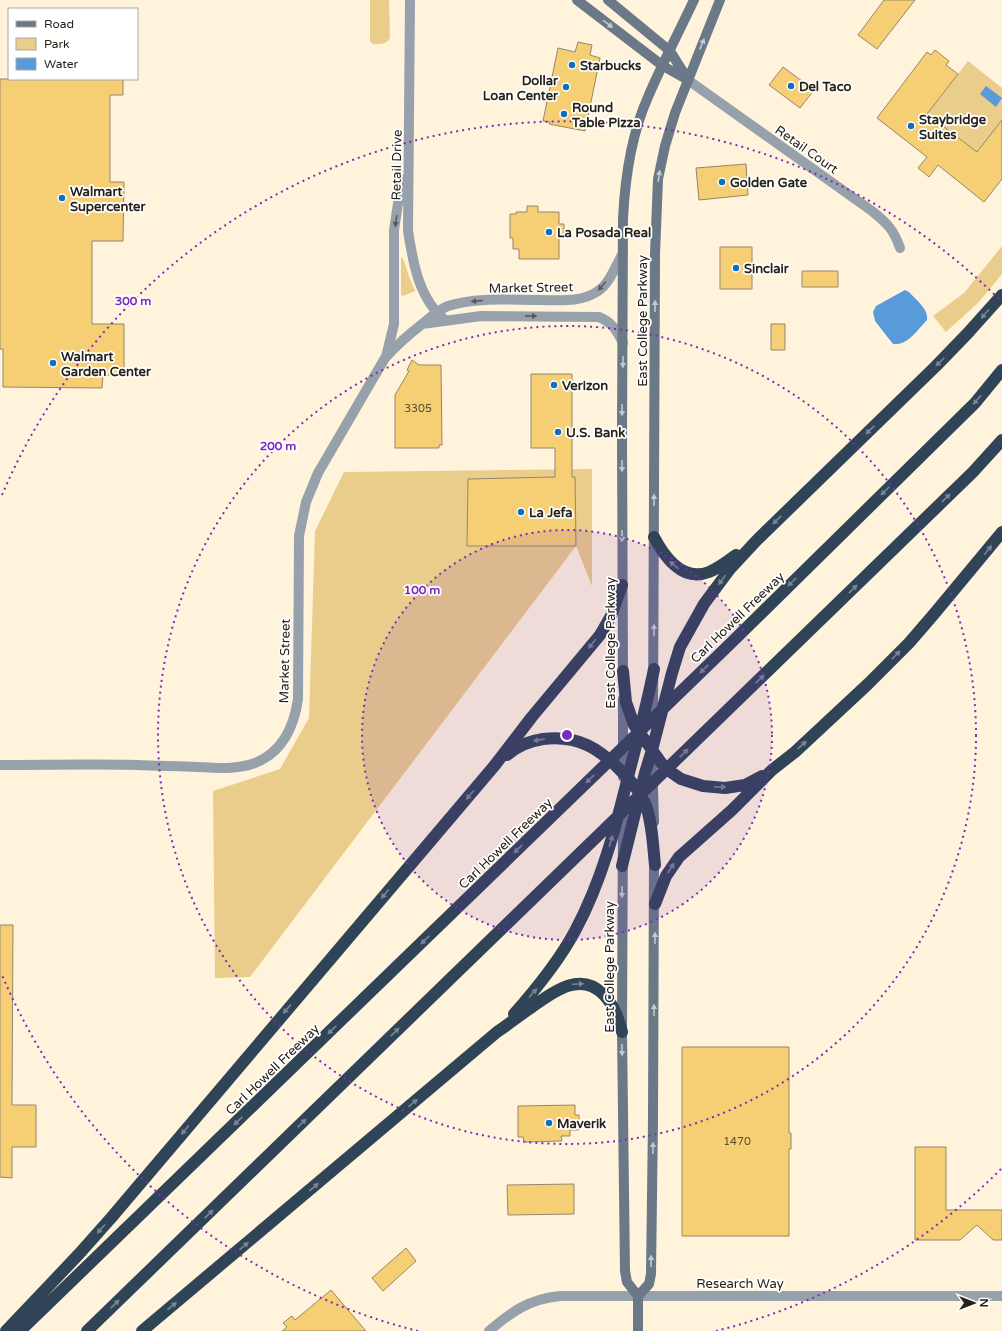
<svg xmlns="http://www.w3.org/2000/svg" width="1002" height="1331" font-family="'Varela Round',sans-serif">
	<rect width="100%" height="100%" fill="#fff4db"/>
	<path fill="#eacc8b" d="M 370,0 L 389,0 L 390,38 C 386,45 380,44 373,44 L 370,41 Z
		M 968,61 L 1002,88 L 1002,125 L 978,159 L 969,146 L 940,124 L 924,118 Z
		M 1002,246 L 1002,274 L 978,303 L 946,332 L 933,316 L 964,293 Z
		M 401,258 L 403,258 L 410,279 L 415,291 L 403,296 L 401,295 Z
		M 592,469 L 592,586 L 576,546 L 250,977 L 215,978 L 213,791 L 280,769 L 309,718 L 315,531 L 344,472 Z"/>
	<path fill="#589ada" d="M 986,86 L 1002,98 L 996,107 L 980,94 Z
		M 905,290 L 909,292 C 916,300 929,309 927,320 C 918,329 908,346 893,344 L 875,321 L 873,312 L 876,306 Z"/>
	<path fill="#f6cf75" stroke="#94876b" d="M 884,0 L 915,0 L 877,49 L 858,35 Z
		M 578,42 L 592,45 L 590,55 L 600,58 L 585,131 L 549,124 L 550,122 L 543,121 L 558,48 L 575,52 Z
		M 935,50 L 949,61 L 946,65 L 958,74 L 927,114 L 977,152 L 1002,120 L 1002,179 L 984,202 L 938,165 L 929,177 L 918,168 L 927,157 L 877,118 L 927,52 L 931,55 Z
		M 783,67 L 814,90 L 800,108 L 769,85 Z
		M 0,79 L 123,79 L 123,95 L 110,95 L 110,182 L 124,182 L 123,241 L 92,241 L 92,324 L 124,324 L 124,375 L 103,375 L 102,388 L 3,387 L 3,349 L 0,349 Z
		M 746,164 L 748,195 L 699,200 L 696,168 Z
		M 527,206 L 538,206 L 538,212 L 559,212 L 559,224 L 564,224 L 564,237 L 559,238 L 559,259 L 519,259 L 519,249 L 513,249 L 513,238 L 510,238 L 510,214 L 516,214 L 516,212 L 527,212 Z
		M 720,247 L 752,247 L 752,289 L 720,289 Z
		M 802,271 L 838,271 L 838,287 L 802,287 Z
		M 771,324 L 785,324 L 785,350 L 771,350 Z
		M 412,360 L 419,365 L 441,365 L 442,445 L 439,445 L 439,448 L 395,448 L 395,395 L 409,371 L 407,370 Z
		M 531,374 L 572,374 L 572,477 L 575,477 L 576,546 L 467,546 L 468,479 L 555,477 L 555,448 L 531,448 Z
		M 0,925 L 13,925 L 12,1105 L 36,1105 L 36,1147 L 12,1147 L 12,1178 L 0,1177 Z
		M 682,1047 L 789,1047 L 789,1133 L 791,1133 L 791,1149 L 789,1149 L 789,1236 L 682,1236 Z
		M 575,1105 L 575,1115 L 579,1115 L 579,1130 L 570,1130 L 570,1136 L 561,1136 L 562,1141 L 524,1142 L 523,1137 L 518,1137 L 518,1106 Z
		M 915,1147 L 946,1147 L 946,1210 L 1002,1210 L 1002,1240 L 993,1240 L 977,1225 L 960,1240 L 915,1240 Z
		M 574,1184 L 574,1214 L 508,1215 L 507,1185 Z
		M 406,1248 L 416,1261 L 383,1291 L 372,1278 Z
		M 331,1290 L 366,1331 L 282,1331 L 287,1327 L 283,1323 L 292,1316 L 295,1320 Z"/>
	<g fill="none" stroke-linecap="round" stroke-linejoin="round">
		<path stroke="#97a1ab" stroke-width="10" d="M 410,0 L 408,231 C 413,263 419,299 445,320
			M 688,80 L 872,211 C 887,223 894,230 900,248
			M 422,324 L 481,316 L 599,317 C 612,322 617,331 623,343
			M 386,357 L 394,324 L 394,230 L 399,197 L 405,179
			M 0,765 C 46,765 91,764 137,765 C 157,766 177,766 197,767 C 216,768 236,770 255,763 C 283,752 294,727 298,699 L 299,536 L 306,502 L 318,473 L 385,358 C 396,346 408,335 421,325 C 430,318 437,310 448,306 C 477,297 510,300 539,300 C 559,300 581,303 598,291 C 610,283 616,265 623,253
			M 489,1331 C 511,1312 529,1299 560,1296 L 1002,1296"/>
		<path stroke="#6a7888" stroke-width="10" d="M 577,0 L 663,66 L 688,80
			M 608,0 L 670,51 L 688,80
			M 623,679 L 622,434 L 623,219 C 625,177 631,135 648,97 C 662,64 679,32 694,0
			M 623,699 L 623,777
			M 653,722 L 655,254 L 658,179 L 665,146 L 675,113 L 720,0
			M 652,756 L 654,822
			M 623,809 L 622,1032 L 625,1271 L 627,1282 L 638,1296 L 638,1331
			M 638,1296 L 649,1284 L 651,1274 L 653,1119 L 654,858"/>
		<path stroke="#304458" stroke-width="12" d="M 654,537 C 665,558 683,582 709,572 C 719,568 728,561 736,555
			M 623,671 L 626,702 L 634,725 L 665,768 L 681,779 L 703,786 L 725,788 L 745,785 L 762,776
			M 507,755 C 517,746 530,741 543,739 C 578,735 599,748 622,772 C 631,780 638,790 644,801 C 652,817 653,847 655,865
			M 622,866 L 645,773 L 652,750 L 672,673 L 680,647 L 704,604 L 730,569 L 757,540 L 936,366 L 967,334 L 1002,295
			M 655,904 L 666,876 L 679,857 L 732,810 L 772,770 L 795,752 L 868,684 L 909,643 L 934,614 L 1002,532
			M 514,1014 C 537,988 559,961 575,931 C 602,881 616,826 629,773 C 638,738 647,704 654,669
			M 6,1331 L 79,1254 L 111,1218 L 495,765 L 531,718 L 600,635 L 611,616 L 622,585
			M 20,1331 L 732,642 L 975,403 L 1002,370
			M 87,1331 L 973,472 L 1002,440
			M 142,1331 L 497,1032 C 509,1024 520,1015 532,1007 C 553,992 580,971 603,994 C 614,1005 618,1017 622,1032"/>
	</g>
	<defs><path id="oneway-solid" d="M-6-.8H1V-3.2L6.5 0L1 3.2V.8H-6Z"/></defs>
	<g fill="#c3c9cf">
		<use href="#oneway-solid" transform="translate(608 24) rotate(37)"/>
		<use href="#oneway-solid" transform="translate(702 44) rotate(-68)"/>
		<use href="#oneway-solid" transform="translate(659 176) rotate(-81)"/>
		<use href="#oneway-solid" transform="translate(655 306) rotate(-90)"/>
		<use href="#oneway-solid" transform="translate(623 362) rotate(91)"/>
		<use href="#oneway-solid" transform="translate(622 410) rotate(90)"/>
		<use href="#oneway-solid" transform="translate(622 466) rotate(90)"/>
		<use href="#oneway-solid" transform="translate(654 500) rotate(-90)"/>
		<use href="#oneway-solid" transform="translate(622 536) rotate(90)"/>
		<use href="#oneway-solid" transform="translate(654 630) rotate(-90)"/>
		<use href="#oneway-solid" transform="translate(622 892) rotate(90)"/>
		<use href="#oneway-solid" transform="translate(655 938) rotate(-90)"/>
		<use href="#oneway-solid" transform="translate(654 1010) rotate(-90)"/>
		<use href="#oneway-solid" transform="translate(622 1050) rotate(89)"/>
		<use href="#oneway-solid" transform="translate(653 1148) rotate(-89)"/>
		<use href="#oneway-solid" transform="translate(651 1261) rotate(-89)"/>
	</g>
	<g fill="#595b5a">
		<use href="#oneway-solid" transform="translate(396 221) rotate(99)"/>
		<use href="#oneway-solid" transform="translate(602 286) rotate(130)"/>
		<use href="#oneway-solid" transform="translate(477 301) rotate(175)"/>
		<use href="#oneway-solid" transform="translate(531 316) rotate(1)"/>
	</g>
	<g fill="#788592">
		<use href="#oneway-solid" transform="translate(985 314) rotate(131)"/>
		<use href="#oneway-solid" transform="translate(940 362) rotate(135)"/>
		<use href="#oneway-solid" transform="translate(977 400) rotate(131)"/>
		<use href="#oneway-solid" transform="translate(870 430) rotate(136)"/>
		<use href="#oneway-solid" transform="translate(885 491) rotate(135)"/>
		<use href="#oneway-solid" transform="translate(946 498) rotate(-44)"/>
		<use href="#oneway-solid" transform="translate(777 520) rotate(136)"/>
		<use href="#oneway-solid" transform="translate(988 550) rotate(-51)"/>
		<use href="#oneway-solid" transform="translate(674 565) rotate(-141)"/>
		<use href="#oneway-solid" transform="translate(722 580) rotate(126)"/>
		<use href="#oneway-solid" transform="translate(792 582) rotate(135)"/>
		<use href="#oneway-solid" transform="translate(853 589) rotate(-44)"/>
		<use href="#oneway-solid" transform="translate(592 644) rotate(129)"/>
		<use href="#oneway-solid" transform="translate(896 655) rotate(-46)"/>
		<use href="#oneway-solid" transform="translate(704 669) rotate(136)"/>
		<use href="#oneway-solid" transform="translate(760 679) rotate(-44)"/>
		<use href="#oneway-solid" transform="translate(539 740) rotate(171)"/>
		<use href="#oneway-solid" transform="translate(802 745) rotate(-42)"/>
		<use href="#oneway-solid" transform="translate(684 753) rotate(-44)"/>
		<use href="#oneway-solid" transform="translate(590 779) rotate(136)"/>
		<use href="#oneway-solid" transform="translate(720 787) rotate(1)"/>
		<use href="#oneway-solid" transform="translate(470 795) rotate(130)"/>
		<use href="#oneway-solid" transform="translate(611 841) rotate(-72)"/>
		<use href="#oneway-solid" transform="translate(518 849) rotate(136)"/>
		<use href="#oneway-solid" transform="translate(671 868) rotate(-57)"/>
		<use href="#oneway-solid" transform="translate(385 894) rotate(130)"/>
		<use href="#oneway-solid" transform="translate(425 940) rotate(136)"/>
		<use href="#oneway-solid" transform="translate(578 984) rotate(-2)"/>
		<use href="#oneway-solid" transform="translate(533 993) rotate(-49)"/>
		<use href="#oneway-solid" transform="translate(287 1009) rotate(130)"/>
		<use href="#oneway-solid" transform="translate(332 1030) rotate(136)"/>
		<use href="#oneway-solid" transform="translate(395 1032) rotate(-44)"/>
		<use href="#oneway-solid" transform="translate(413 1103) rotate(-40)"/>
		<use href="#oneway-solid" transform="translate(238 1121) rotate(136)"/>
		<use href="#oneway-solid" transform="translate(302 1123) rotate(-44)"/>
		<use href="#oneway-solid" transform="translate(185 1130) rotate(130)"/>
		<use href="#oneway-solid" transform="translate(314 1187) rotate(-40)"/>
		<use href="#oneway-solid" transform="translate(209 1214) rotate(-44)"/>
		<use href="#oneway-solid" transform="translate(101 1229) rotate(131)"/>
		<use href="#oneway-solid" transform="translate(244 1246) rotate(-40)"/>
		<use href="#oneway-solid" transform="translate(115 1304) rotate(-44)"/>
		<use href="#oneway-solid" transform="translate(172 1306) rotate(-40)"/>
	</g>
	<circle cx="567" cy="735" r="205" fill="#7b2cbf" fill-opacity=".12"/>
	<g fill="none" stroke="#7b2cbf" stroke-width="2" stroke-dasharray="2 4">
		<circle cx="567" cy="735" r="205"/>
		<circle cx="567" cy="735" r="409"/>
		<path d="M1001 1169A614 614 0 0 1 716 1331M418 1331A614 614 0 0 1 2 975M2 495A614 614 0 0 1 1001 301"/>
	</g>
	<g fill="#0d70bc" stroke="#fff" stroke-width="1.5">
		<circle cx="572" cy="65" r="4"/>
		<circle cx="791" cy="86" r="4"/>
		<circle cx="566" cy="87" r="4"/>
		<circle cx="564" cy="114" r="4"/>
		<circle cx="911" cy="126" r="4"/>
		<circle cx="722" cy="182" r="4"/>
		<circle cx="62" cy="198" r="4"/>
		<circle cx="549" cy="232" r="4"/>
		<circle cx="736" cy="268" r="4"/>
		<circle cx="53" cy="363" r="4"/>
		<circle cx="554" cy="385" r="4"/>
		<circle cx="558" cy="432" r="4"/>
		<circle cx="521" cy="512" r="4"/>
		<circle cx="549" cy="1123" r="4"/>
	</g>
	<g text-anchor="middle" stroke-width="3.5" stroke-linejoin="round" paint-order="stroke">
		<g font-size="11" fill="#5b4d2e">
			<text x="418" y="412">3305</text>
			<text x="737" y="1145">1470</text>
		</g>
		<g font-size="13" font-weight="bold" fill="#272217" stroke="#fff" text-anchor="start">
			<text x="580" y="70">Starbucks</text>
			<text x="558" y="85" text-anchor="end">Dollar<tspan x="558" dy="15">Loan Center</tspan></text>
			<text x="799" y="91">Del Taco</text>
			<text x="572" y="112">Round<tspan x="572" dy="15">Table Pizza</tspan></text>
			<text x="919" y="124">Staybridge<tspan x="919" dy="15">Suites</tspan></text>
			<text x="730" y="187">Golden Gate</text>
			<text x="70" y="196">Walmart<tspan x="70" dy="15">Supercenter</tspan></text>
			<text x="557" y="237">La Posada Real</text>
			<text x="744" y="273">Sinclair</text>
			<text x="61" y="361">Walmart<tspan x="61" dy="15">Garden Center</tspan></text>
			<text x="562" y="390">Verizon</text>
			<text x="566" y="437">U.S. Bank</text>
			<text x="529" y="517">La Jefa</text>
			<text x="557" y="1128">Maverik</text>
		</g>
		<g font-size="13" fill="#272217" stroke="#fff">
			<text transform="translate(807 149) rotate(35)" y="5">Retail Court</text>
			<text transform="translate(396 165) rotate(-89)" y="5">Retail Drive</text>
			<text transform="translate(531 287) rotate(-1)" y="5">Market Street</text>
			<text transform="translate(642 321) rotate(-90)" y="5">East College Parkway</text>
			<text transform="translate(737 617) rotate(-44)" y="5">Carl Howell Freeway</text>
			<text transform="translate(610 643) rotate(-90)" y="5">East College Parkway</text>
			<text transform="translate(284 661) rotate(-89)" y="5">Market Street</text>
			<text transform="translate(505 843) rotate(-44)" y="5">Carl Howell Freeway</text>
			<text transform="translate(609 967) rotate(-90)" y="5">East College Parkway</text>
			<text transform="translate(272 1069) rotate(-44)" y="5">Carl Howell Freeway</text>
			<text x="740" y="1288">Research Way</text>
		</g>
	</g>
	<circle cx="567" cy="735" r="6" fill="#7b2cbf" stroke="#fff" stroke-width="2"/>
	<g font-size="12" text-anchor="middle" font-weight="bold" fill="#7b2cbf" stroke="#fff" stroke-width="3.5" stroke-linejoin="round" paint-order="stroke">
		<text x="133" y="305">300 m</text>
		<text x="278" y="450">200 m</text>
		<text x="422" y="594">100 m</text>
	</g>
	<rect x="8" y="8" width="130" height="72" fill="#ffffff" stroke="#a9a7a2"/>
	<rect x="16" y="21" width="20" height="6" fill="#6a7888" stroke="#a9a7a2"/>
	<text x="44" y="28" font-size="12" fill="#272217">Road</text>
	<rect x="16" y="38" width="20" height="12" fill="#eacc8b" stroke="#a9a7a2"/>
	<text x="44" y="48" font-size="12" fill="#272217">Park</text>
	<rect x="16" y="58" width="20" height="12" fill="#589ada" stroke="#a9a7a2"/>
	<text x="44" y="68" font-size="12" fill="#272217">Water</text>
	<g transform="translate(974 1303) rotate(90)" stroke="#ffffff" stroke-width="3" paint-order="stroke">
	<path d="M0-3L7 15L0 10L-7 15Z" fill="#272217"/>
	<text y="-6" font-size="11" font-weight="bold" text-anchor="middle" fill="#272217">N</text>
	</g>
</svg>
